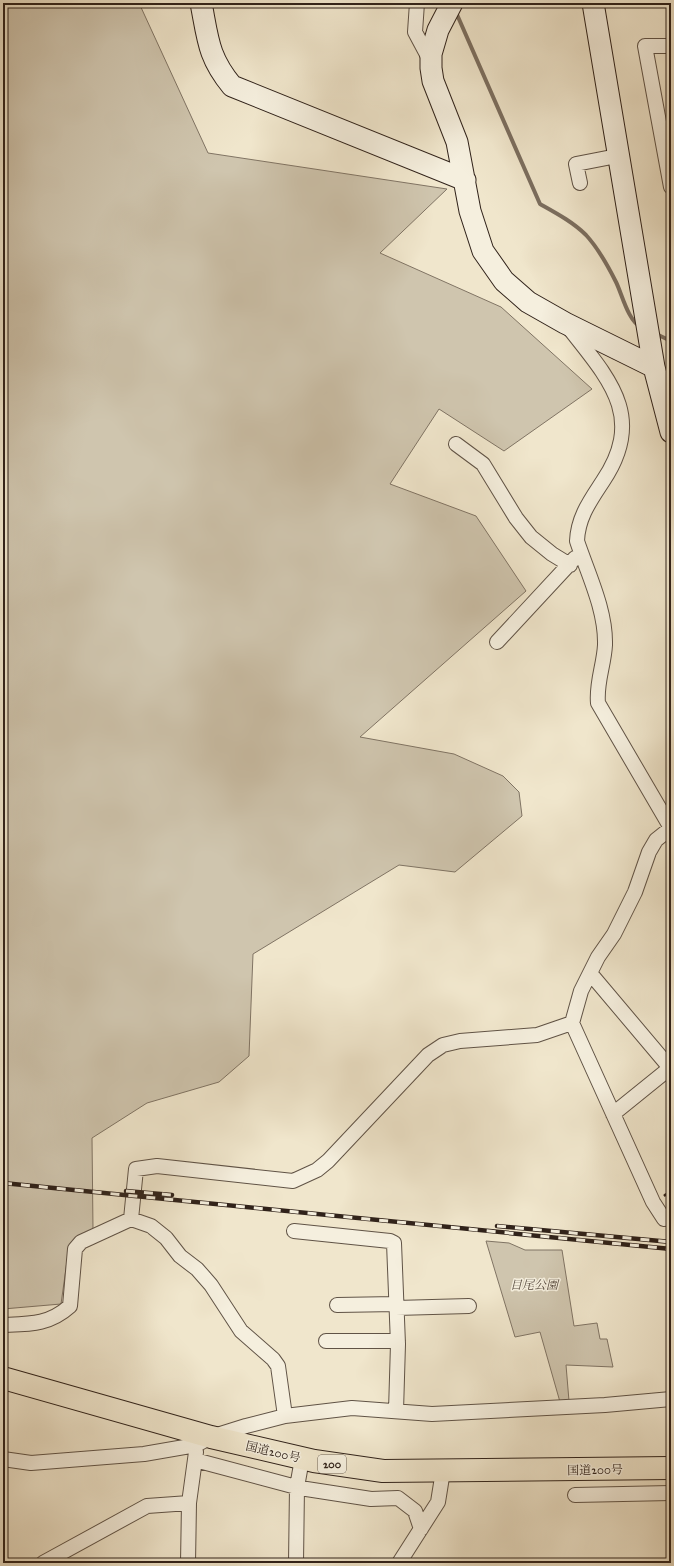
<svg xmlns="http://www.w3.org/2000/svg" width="674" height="1566" font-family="'IM FELL Great Primer','Noto Serif JP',serif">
	<rect width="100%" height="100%" fill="#f0e6cc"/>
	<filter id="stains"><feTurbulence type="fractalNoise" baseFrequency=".005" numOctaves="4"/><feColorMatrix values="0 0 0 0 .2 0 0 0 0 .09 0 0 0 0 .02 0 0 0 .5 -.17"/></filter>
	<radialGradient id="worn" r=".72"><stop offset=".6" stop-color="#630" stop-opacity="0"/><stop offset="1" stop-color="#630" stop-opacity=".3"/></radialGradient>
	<path fill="#cfc5ae" stroke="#807464" d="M 3,3 L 139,3 L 208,153 L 447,189 L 380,253 L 501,307 L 592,389 L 504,451 L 439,409 L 390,484 L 476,516 L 526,591 L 360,737 L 454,754 L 503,776 L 519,792 L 522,816 L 455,872 L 399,865 L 253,954 L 249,1056 L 219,1082 L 147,1103 L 92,1138 L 93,1229 L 69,1247 L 61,1304 L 3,1309 Z
		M 486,1241 L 509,1243 L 525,1250 L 562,1250 L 574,1326 L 597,1323 L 600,1339 L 607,1339 L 613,1367 L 566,1365 L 569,1401 L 560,1402 L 540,1332 L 515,1337 Z"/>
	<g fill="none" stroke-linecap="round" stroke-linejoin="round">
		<path stroke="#7c6f60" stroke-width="4" d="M 455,10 L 540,204 C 556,213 573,222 586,235 C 598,248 608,266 616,282 C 622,294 628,321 641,327
			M 654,333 L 671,341"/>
		<defs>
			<path id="street" d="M 417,3 L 415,32 L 431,62
				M 671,46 L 645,46 L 671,187
				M 580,183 L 576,164 L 617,156
				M 569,328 C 609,379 646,417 603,481 C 590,501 578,517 577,541 C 588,574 606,610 605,645 C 604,665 596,683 598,703 L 671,828
				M 456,444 L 483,464 L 516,518 L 531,537 L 552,554 L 570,565
				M 497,642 L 575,558
				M 590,973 L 671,1069
				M 572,1023 L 653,1202 L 664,1219
				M 613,1114 L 670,1068
				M 131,1219 L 136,1169 L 157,1166 L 293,1181 L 317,1170 L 328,1161 L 428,1055 L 443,1045 L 460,1041 L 537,1035 L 572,1023 L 581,991 L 598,957 L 614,934 L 635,892 L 649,852 L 656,840 L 671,828
				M 294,1231 L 390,1241 L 394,1243 L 398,1344 L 396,1411
				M 337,1305 L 396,1304
				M 396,1308 L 469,1306
				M 3,1325 C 29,1324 49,1325 70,1306 L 75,1249 L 81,1242 L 131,1219 L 151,1226 L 166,1238 L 180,1256 L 197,1269 L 211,1285 L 241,1331 L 273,1359 L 278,1366 L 285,1416
				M 326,1341 L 398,1341
				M 3,1459 L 31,1463 L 144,1454 L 196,1445 L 211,1437 L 246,1426 L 285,1416 L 352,1408 L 432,1414 L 605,1405 L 671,1399
				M 195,1460 L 300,1488 L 371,1499 L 398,1498 L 415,1511 L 421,1529
				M 575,1495 L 671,1493
				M 43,1563 L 147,1506 L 189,1503
				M 188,1563 L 189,1503 L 196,1452
				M 296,1563 L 297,1487 L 302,1459
				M 399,1563 L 438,1502 L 443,1471"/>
			<path id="secondary" d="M 201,3 C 208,39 208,57 232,86 L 465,180
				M 452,3 L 438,30 L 431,54 L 431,68 L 433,81 L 457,142 L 470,211 L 483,251 L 504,281 L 528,302 L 565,323 L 654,367
				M 593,3 L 654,367 L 671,432"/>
			<path id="highway" d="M 3,1378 L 211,1437 L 314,1461 L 383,1471 L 671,1468"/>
		</defs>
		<use href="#street" stroke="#605346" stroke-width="16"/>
		<use href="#secondary" stroke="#30221a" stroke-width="23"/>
		<use href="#highway" stroke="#30221a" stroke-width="24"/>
		<path stroke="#30221a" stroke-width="2.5" stroke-dasharray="3 2" stroke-linecap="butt" d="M 664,1196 L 671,1190"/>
		<use href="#street" stroke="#f5efde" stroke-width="14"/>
		<use href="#secondary" stroke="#f5efde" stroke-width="21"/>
		<use href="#highway" stroke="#f0e6cc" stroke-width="22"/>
		<defs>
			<path id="rail" d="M 3,1183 L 671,1249
				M 126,1191 L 172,1195
				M 497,1226 L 671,1242"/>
		</defs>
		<use href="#rail" stroke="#30221a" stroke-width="4.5"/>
		<use href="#rail" stroke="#f5efde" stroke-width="3" stroke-dasharray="9" stroke-linecap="butt"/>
	</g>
	<g text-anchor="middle" stroke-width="3" stroke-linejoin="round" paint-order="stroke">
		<rect fill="#f5efde" stroke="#6b6055" stroke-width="1" x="318" y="1455" width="28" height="18" rx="3"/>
		<g font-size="11" font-weight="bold" fill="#30221a">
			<text x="332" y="1468">200</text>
		</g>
		<g font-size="12" font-style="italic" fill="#584b3f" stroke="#f5efde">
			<text x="534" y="1289">目尾公園</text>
		</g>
		<g font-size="12" fill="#30221a" stroke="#f5efde">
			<text transform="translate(273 1452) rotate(13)" y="4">国道200号</text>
			<text transform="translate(595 1470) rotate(-1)" y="4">国道200号</text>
		</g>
	</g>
	<rect width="674" height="1566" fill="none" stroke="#f0e6cc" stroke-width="16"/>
	<rect x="4" y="4" width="666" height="1558" fill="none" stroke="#30221a" stroke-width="2"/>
	<rect x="8" y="8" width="658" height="1550" fill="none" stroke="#30221a"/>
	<rect width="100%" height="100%" filter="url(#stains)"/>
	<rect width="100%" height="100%" fill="url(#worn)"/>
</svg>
